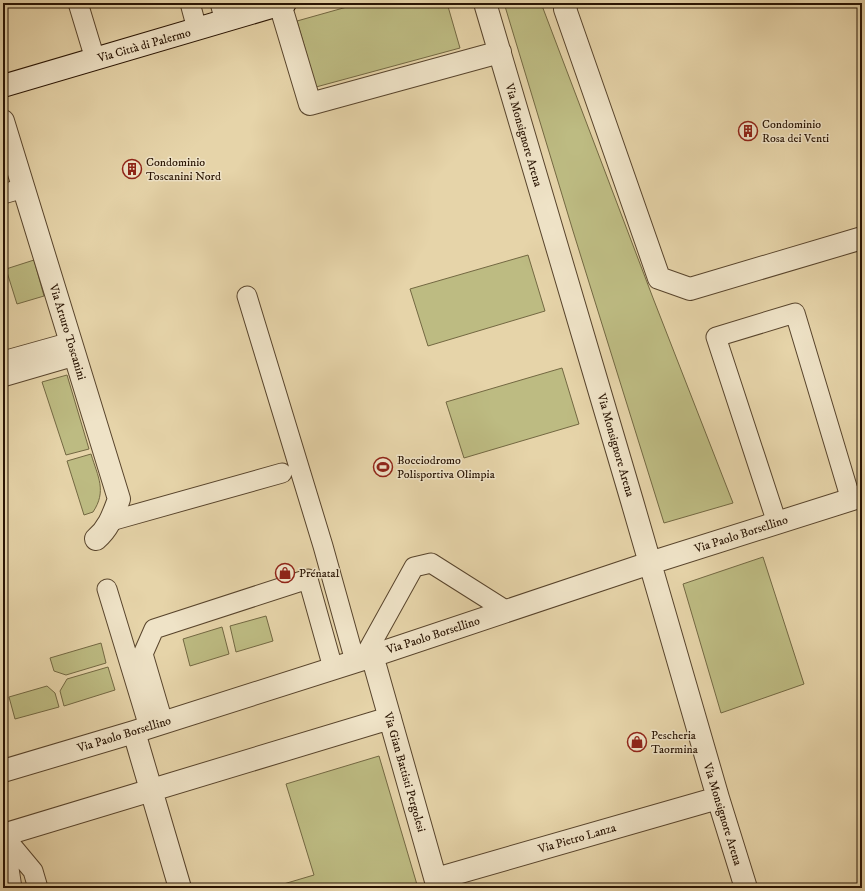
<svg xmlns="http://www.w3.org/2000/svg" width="865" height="891" font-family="'IM FELL DW Pica',serif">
	<rect width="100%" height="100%" fill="#e6d4a9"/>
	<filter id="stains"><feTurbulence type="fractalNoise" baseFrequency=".005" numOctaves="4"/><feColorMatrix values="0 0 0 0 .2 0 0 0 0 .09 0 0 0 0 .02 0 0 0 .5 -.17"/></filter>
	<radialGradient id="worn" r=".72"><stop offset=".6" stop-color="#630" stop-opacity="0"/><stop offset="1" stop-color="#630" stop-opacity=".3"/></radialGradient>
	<path fill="#bdbb82" stroke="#736842" d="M 361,3 L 447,3 L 460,48 L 316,87 L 297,21 Z
		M 504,3 L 541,3 L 653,298 L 733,503 L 664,523 L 573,231 Z
		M 528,255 L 545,311 L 428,346 L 410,289 Z
		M 34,260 L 44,296 L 17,304 L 6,269 Z
		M 562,368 L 579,424 L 464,458 L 446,402 Z
		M 67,375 L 89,449 L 66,455 L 42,382 Z
		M 91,454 C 98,477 107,491 93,512 L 84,515 L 67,461 Z
		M 763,557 L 804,684 L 721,713 L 683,584 Z
		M 266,616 L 273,641 L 236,652 L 230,626 Z
		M 222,627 L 229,654 L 190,666 L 183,639 Z
		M 101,643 L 106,663 L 66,675 L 54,671 L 50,658 Z
		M 108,667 L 115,690 L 64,706 L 60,691 L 67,679 Z
		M 47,686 L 55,693 L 59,707 L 15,719 L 9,697 Z
		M 379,756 L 418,888 L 270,888 L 314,875 L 286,784 Z"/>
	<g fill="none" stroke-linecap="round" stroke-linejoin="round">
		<defs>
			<path id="lane" d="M 78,3 L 95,59
				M 190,3 L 197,29
				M 220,3 L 225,21
				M 3,194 L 24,188
				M 247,296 L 323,546 L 355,661
				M 3,361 L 71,342
				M 3,377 L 75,356
				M 111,521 L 282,473
				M 777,523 L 716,337 L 795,313 L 851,500
				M 107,589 L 149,727
				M 363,659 L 414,567 L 431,563 L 507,611
				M 163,722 L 143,654 L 154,629 L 308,579 L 333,668
				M 3,835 L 33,871 L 38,888
				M 4,836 L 12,888"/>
			<path id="street" d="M 485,3 L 632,501 L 718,798 L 746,888
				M 567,3 L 565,9 L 659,278 L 690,289 L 862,238
				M 280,4 L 310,104 L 500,52
				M 3,121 L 119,499 C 113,515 109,528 96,539
				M 372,655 L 438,888
				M 134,732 L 180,888
				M 3,771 L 134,732 L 363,659 L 650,563 L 862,496
				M 3,835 L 390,718
				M 436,879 L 718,798"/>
			<path id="secondary" d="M 3,86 L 285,3"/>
		</defs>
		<use href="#lane" stroke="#58442c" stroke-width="21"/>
		<use href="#street" stroke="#58442c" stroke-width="24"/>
		<use href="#secondary" stroke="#291403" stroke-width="24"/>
		<use href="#lane" stroke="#efe3c7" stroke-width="19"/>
		<use href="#street" stroke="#efe3c7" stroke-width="22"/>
		<use href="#secondary" stroke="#efe3c7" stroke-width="22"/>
	</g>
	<defs>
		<symbol id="building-ring" viewBox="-11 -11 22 22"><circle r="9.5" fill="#efe3c7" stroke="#8f2418" stroke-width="1.5"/><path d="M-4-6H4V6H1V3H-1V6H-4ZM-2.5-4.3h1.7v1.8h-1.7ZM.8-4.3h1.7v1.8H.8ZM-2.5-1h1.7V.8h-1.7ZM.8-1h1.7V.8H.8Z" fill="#8f2418"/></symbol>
		<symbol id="stadium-ring" viewBox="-11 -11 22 22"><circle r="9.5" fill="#efe3c7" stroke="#8f2418" stroke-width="1.5"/><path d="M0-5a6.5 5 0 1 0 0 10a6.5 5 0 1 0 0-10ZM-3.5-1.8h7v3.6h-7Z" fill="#8f2418"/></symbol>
		<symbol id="shop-ring" viewBox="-11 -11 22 22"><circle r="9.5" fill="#efe3c7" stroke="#8f2418" stroke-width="1.5"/><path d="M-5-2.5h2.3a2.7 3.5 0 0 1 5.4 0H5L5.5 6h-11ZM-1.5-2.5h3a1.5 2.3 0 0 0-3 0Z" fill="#8f2418"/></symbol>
	</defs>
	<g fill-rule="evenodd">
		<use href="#building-ring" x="737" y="120" width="22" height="22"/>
		<use href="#building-ring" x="121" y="158" width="22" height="22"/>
		<use href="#stadium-ring" x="372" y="456" width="22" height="22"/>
		<use href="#shop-ring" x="274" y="562" width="22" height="22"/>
		<use href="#shop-ring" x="626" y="731" width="22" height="22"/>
	</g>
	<g text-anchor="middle" stroke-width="3" stroke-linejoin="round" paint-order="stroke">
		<g font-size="12" fill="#291403" stroke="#efe3c7">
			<text transform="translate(144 45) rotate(-16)" y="4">Via Città di Palermo</text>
			<text transform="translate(524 135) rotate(74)" y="4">Via Monsignore Arena</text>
			<text transform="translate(68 332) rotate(73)" y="4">Via Arturo Toscanini</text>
			<text transform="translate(616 445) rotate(74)" y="4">Via Monsignore Arena</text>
			<text transform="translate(741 534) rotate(-18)" y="4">Via Paolo Borsellino</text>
			<text transform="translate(433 635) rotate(-18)" y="4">Via Paolo Borsellino</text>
			<text transform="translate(124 734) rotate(-17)" y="4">Via Paolo Borsellino</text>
			<text transform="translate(405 772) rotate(74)" y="4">Via Gian Battisti Pergolesi</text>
			<text transform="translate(723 814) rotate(73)" y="4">Via Monsignore Arena</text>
			<text transform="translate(577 838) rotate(-16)" y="4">Via Pietro Lanza</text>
		</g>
		<g font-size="12" fill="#291403" stroke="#efe3c7" text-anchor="start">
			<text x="762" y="128">Condominio<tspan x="762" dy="14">Rosa dei Venti</tspan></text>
			<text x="146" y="166">Condominio<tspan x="146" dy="14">Toscanini Nord</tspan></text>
			<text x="397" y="464">Bocciodromo<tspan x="397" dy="14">Polisportiva Olimpia</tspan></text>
			<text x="299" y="577">Prénatal</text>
			<text x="651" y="739">Pescheria<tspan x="651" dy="14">Taormina</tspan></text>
		</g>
	</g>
	<rect width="865" height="891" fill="none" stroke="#e6d4a9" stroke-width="16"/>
	<rect x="4" y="4" width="857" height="883" fill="none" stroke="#291403" stroke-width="2"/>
	<rect x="8" y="8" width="849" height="875" fill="none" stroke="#291403"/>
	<rect width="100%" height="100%" filter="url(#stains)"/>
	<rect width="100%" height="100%" fill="url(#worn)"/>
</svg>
